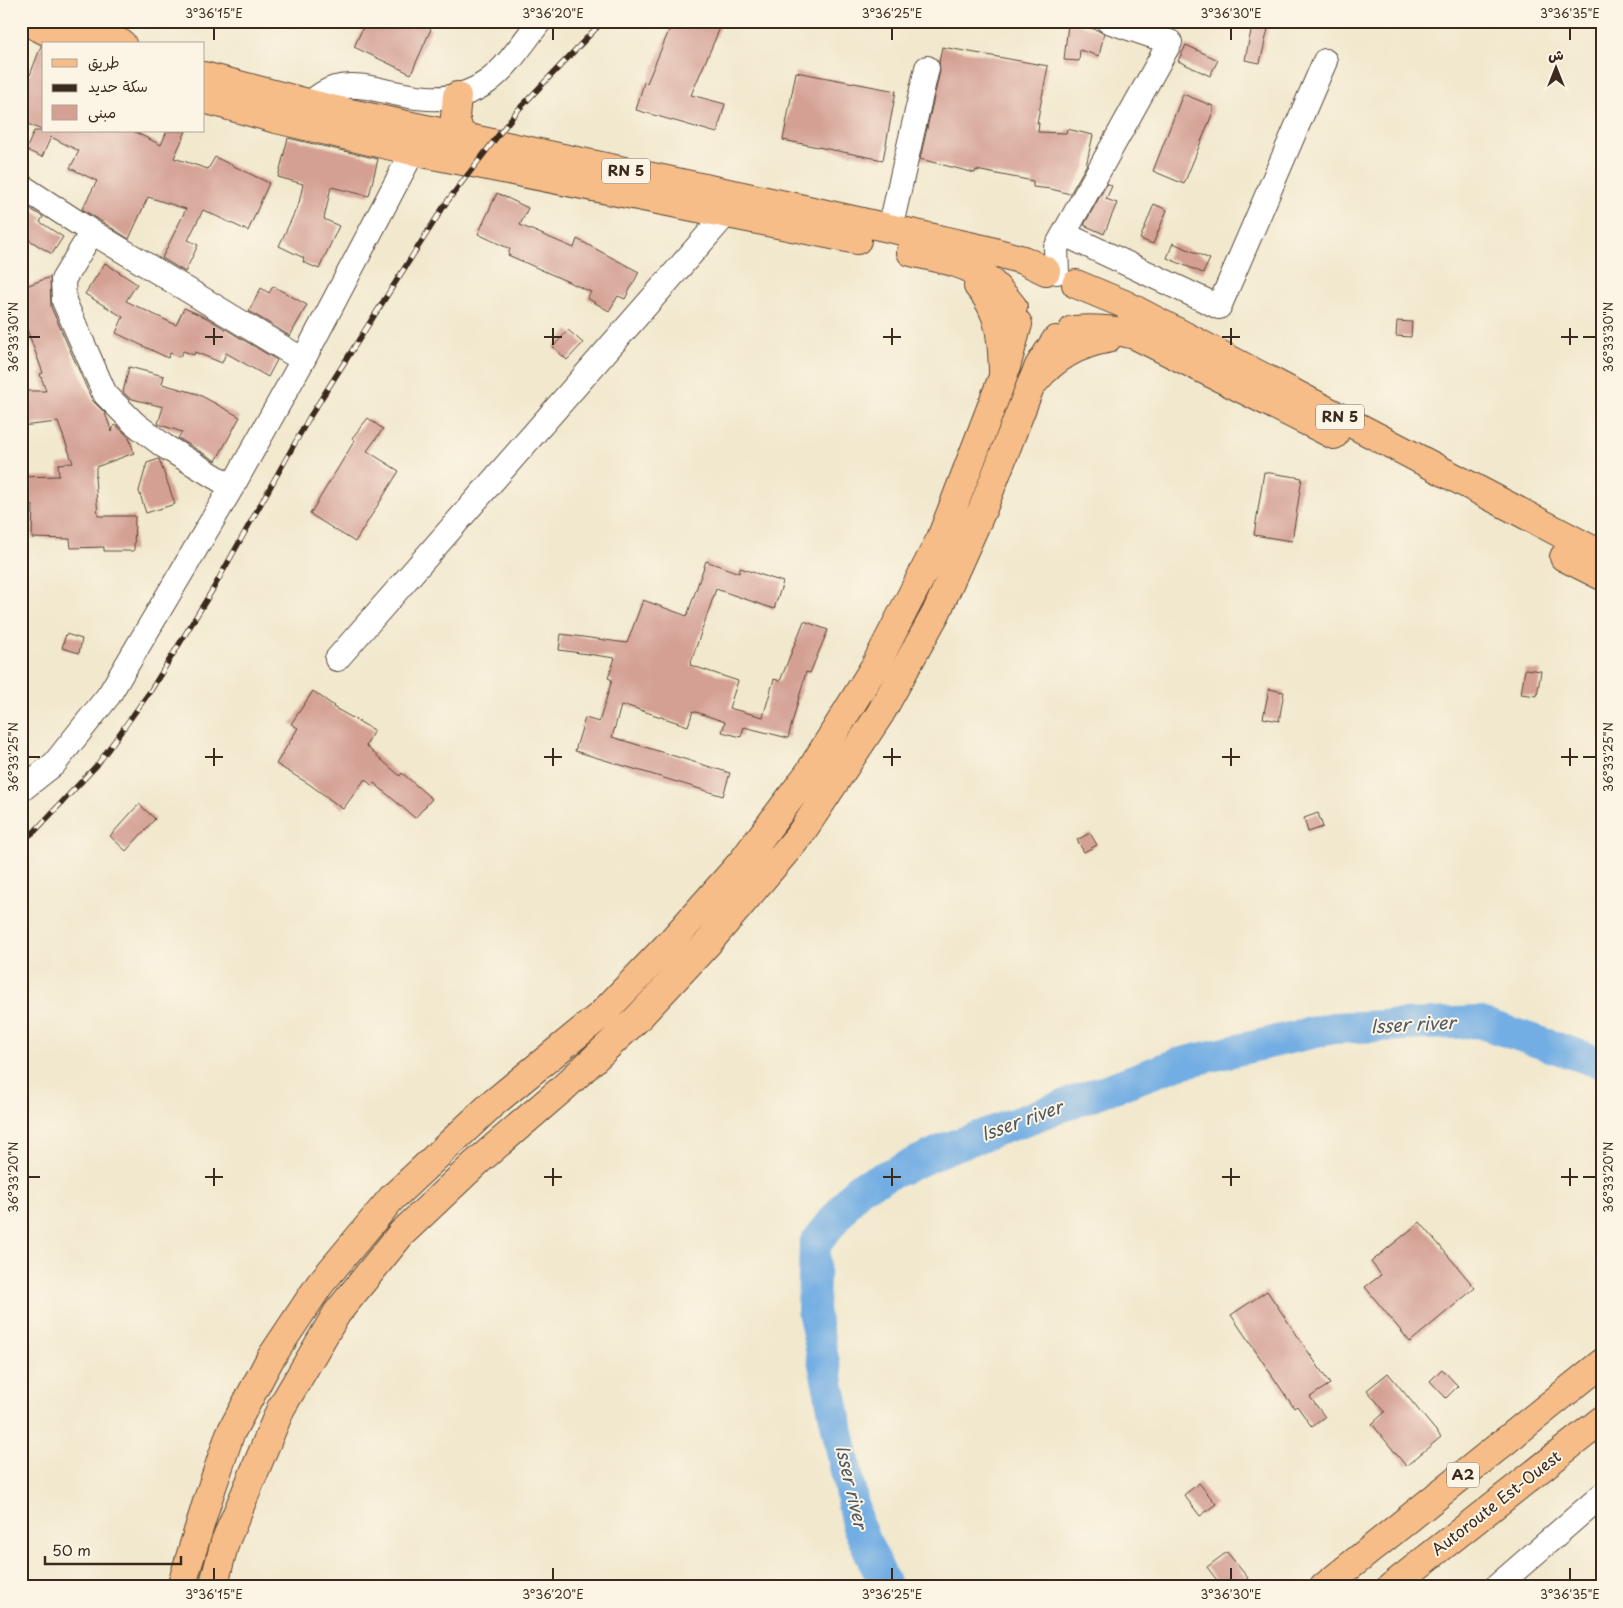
<svg xmlns="http://www.w3.org/2000/svg" width="1623" height="1608" font-family="'Playpen Sans','Playpen Sans Arabic',sans-serif">
	<rect width="100%" height="100%" fill="#fcf5e5"/>
	<filter id="ink" filterUnits="userSpaceOnUse"><feTurbulence type="fractalNoise" baseFrequency=".02" numOctaves="2"/><feDisplacementMap in="SourceGraphic" scale="10" xChannelSelector="R" yChannelSelector="G"/><feConvolveMatrix kernelMatrix="1 2 1 2 8 2 1 2 1" color-interpolation-filters="sRGB"/></filter>
	<filter id="wash" filterUnits="userSpaceOnUse"><feTurbulence type="fractalNoise" baseFrequency=".0096" numOctaves="4" result="noise"/><feDisplacementMap in="SourceGraphic" scale="20" xChannelSelector="R" yChannelSelector="G"/><feGaussianBlur stdDeviation="1.12" result="paint"/><feColorMatrix in="noise" values="0 0 0 0 0 0 0 0 0 0 0 0 0 0 0 0 0 1.4 0 .05"/><feComposite in="paint" operator="in"/></filter>
	<g filter="url(#wash)">
		<rect width="100%" height="100%" fill="#f1e8cd"/>
		<g fill="none" stroke-linecap="round" stroke-linejoin="round">
			<path stroke="#72ade3" stroke-width="32" d="M 886,1587 L 857,1524 L 813,1310 L 815,1244 L 859,1188 L 948,1148 L 1177,1064 L 1333,1028 L 1478,1022 L 1602,1063"/>
		</g>
		<g id="blocks">
			<path fill="#d4a094" d="M 366,21 L 415,21 L 431,29 L 411,74 L 354,47 Z
				M 673,21 L 723,21 L 691,95 L 725,104 L 717,133 L 636,110 L 644,82 L 647,83 Z
				M 1068,24 L 1081,25 L 1097,30 L 1104,34 L 1099,56 L 1080,50 L 1079,61 L 1064,60 Z
				M 1252,26 L 1268,29 L 1260,63 L 1245,60 Z
				M 1186,45 L 1218,60 L 1210,76 L 1178,61 Z
				M 41,46 L 44,47 L 44,131 L 21,121 L 21,71 L 30,75 Z
				M 942,47 L 1048,66 L 1037,123 L 1039,123 L 1038,132 L 1066,133 L 1067,129 L 1093,135 L 1086,166 L 1070,194 L 1051,189 L 1033,187 L 1033,181 L 976,170 L 975,173 L 920,159 L 940,71 L 939,63 Z
				M 796,72 L 896,91 L 883,160 L 783,140 Z
				M 1183,94 L 1213,106 L 1213,112 L 1184,184 L 1153,171 Z
				M 34,131 L 133,131 L 161,145 L 167,131 L 186,131 L 174,158 L 208,169 L 215,157 L 269,183 L 248,231 L 203,210 L 188,240 L 198,245 L 185,272 L 162,258 L 186,209 L 148,197 L 129,239 L 82,209 L 97,181 L 70,168 L 79,151 L 51,137 L 42,157 L 26,150 Z
				M 288,138 L 378,159 L 369,196 L 331,187 L 324,219 L 339,226 L 319,269 L 303,262 L 304,258 L 279,246 L 299,203 L 303,184 L 278,177 Z
				M 1107,183 L 1112,186 L 1106,199 L 1117,203 L 1104,234 L 1084,225 Z
				M 497,193 L 528,208 L 520,225 L 574,248 L 577,239 L 639,272 L 625,299 L 618,296 L 609,311 L 587,298 L 591,292 L 508,255 L 510,249 L 478,234 Z
				M 21,203 L 43,217 L 40,222 L 63,237 L 52,254 L 21,235 Z
				M 1154,204 L 1167,210 L 1153,244 L 1140,239 Z
				M 1173,243 L 1210,259 L 1203,273 L 1167,258 Z
				M 105,263 L 137,284 L 126,301 L 176,325 L 184,308 L 207,318 L 277,360 L 268,377 L 226,353 L 222,363 L 195,352 L 194,355 L 183,351 L 180,357 L 170,353 L 168,358 L 116,333 L 123,317 L 85,294 Z
				M 50,277 L 51,307 L 92,400 L 105,413 L 112,432 L 114,426 L 116,425 L 129,437 L 134,453 L 96,467 L 96,477 L 95,477 L 98,516 L 135,516 L 134,551 L 104,551 L 104,547 L 71,548 L 70,539 L 32,538 L 33,505 L 21,505 L 21,477 L 59,476 L 58,464 L 73,463 L 58,422 L 21,426 L 21,391 L 46,391 L 40,374 L 43,373 L 21,313 L 21,288 Z
				M 273,286 L 307,305 L 290,336 L 249,311 L 261,288 L 269,293 Z
				M 1397,321 L 1412,322 L 1411,337 L 1396,336 Z
				M 568,330 L 583,343 L 567,360 L 553,347 Z
				M 129,367 L 164,376 L 162,384 L 198,394 L 240,417 L 216,461 L 178,438 L 182,432 L 158,424 L 163,407 L 129,398 L 123,392 Z
				M 368,418 L 383,429 L 367,451 L 399,471 L 355,542 L 310,514 L 355,440 L 352,438 Z
				M 159,459 L 175,504 L 146,513 L 139,491 L 147,463 Z
				M 1264,472 L 1302,478 L 1292,541 L 1254,535 Z
				M 706,561 L 739,573 L 740,568 L 783,582 L 774,609 L 716,589 L 690,665 L 738,681 L 729,708 L 763,717 L 774,679 L 780,681 L 804,621 L 828,630 L 810,673 L 806,672 L 788,738 L 744,727 L 741,737 L 722,732 L 725,722 L 693,711 L 688,726 L 625,705 L 624,707 L 621,706 L 612,737 L 730,773 L 723,796 L 575,751 L 585,718 L 599,722 L 612,680 L 608,678 L 615,658 L 559,650 L 561,634 L 627,643 L 643,600 L 687,616 Z
				M 66,634 L 82,639 L 79,653 L 62,648 Z
				M 1525,669 L 1541,671 L 1537,696 L 1521,694 Z
				M 1269,689 L 1284,692 L 1279,721 L 1263,718 Z
				M 313,691 L 334,706 L 333,707 L 374,730 L 366,746 L 400,776 L 402,773 L 432,799 L 415,818 L 374,783 L 371,785 L 365,779 L 343,809 L 309,784 L 276,764 L 298,728 L 291,724 Z
				M 139,804 L 155,819 L 126,851 L 110,836 Z
				M 1318,813 L 1323,827 L 1308,832 L 1304,818 Z
				M 1090,833 L 1097,845 L 1084,852 L 1077,840 Z
				M 1420,1222 L 1475,1288 L 1410,1342 L 1365,1287 L 1381,1275 L 1371,1262 Z
				M 1267,1291 L 1330,1384 L 1310,1397 L 1325,1417 L 1312,1427 L 1297,1406 L 1294,1408 L 1231,1315 Z
				M 1442,1369 L 1458,1386 L 1446,1398 L 1430,1381 Z
				M 1388,1373 L 1441,1437 L 1406,1466 L 1372,1424 L 1385,1412 L 1367,1390 Z
				M 1199,1483 L 1216,1504 L 1200,1516 L 1184,1495 Z
				M 1227,1552 L 1248,1578 L 1237,1587 L 1222,1587 L 1207,1567 Z"/>
		</g>
	</g>
	<g filter="url(#ink)">
		<use href="#blocks" fill-opacity="0" stroke="#564638" stroke-width="1"/>
		<g fill="none" stroke-linecap="round" stroke-linejoin="round">
			<defs>
				<path id="minor" d="M 309,104 C 317,97 325,91 335,88 C 349,84 363,86 376,89 C 416,98 451,107 487,82 C 508,67 524,41 540,21
					M 21,186 L 92,232 L 303,360
					M 890,229 L 927,68
					M 92,232 L 63,280 L 64,301 L 105,394 L 134,423 L 164,446 L 232,487
					M 1064,234 L 1219,307 L 1325,61
					M 1057,272 L 1056,248 L 1170,42 L 1108,21
					M 337,659 L 727,213
					M 21,790 L 54,764 L 109,695 L 232,487 L 303,360 L 413,151 L 419,135
					M 1496,1587 L 1602,1495"/>
				<path id="major" d="M 26,21 L 72,44
					M 73,21 L 122,44
					M 204,76 L 331,109 L 799,208 L 987,250 L 1023,260 L 1046,271
					M 457,96 L 455,117 L 461,137
					M 204,99 L 276,119 L 413,151 L 857,240
					M 911,252 C 935,258 966,262 986,278 C 996,286 1005,297 1013,307
					M 1076,284 L 1124,304 L 1602,555
					M 978,286 C 1001,312 1002,340 1003,372
					M 1073,330 C 1094,328 1113,329 1135,335 L 1334,435
					M 1036,380 C 1055,357 1078,344 1107,339
					M 1564,557 L 1602,576"/>
				<path id="highway" d="M 181,1587 L 207,1502 L 230,1434 L 270,1359 L 320,1284 L 391,1199 L 491,1105 L 602,1014 L 671,942 L 742,862 L 809,773 L 875,666 L 941,538 L 1004,374 L 1018,324
					M 213,1587 L 225,1542 L 281,1408 L 337,1313 L 401,1234 L 476,1163 L 562,1089 L 637,1019 L 707,944 L 799,836 L 880,714 L 936,613 L 983,508 L 1030,387 L 1039,366 L 1056,340
					M 1324,1587 L 1602,1363
					M 1391,1587 L 1602,1420"/>
			</defs>
			<use href="#minor" stroke="#564638" stroke-width="26"/>
			<use href="#major" stroke="#564638" stroke-width="30"/>
			<use href="#highway" stroke="#564638" stroke-width="30"/>
			<use href="#minor" stroke="#fff" stroke-width="24"/>
			<use href="#major" stroke="#f7bd88" stroke-width="28"/>
			<use href="#highway" stroke="#f7bd88" stroke-width="28"/>
			<defs>
				<path id="rail" d="M 21,842 L 35,831 L 97,765 L 151,690 L 213,589 L 309,418 L 446,203 L 517,111 L 603,21"/>
			</defs>
			<use href="#rail" stroke="#3b2a1e" stroke-width="5.5"/>
			<use href="#rail" stroke="#fcf5e5" stroke-width="4" stroke-dasharray="11" stroke-linecap="butt"/>
		</g>
	</g>
	<path fill="none" stroke="#3b2a1e" stroke-width="2" d="M 214,28 L 214,40M 553,28 L 553,40M 892,28 L 892,40M 1231,28 L 1231,40M 1570,28 L 1570,40M 214,328 L 214,345M 553,328 L 553,345M 892,328 L 892,345M 1231,328 L 1231,345M 1570,328 L 1570,345M 28,337 L 40,337M 205,337 L 223,337M 544,337 L 562,337M 883,337 L 901,337M 1222,337 L 1240,337M 1561,337 L 1578,337M 1583,337 L 1596,337M 214,748 L 214,766M 553,748 L 553,766M 892,748 L 892,766M 1231,748 L 1231,766M 1570,748 L 1570,766M 28,757 L 40,757M 205,757 L 223,757M 544,757 L 562,757M 883,757 L 901,757M 1222,757 L 1240,757M 1561,757 L 1578,757M 1583,757 L 1596,757M 214,1168 L 214,1186M 553,1168 L 553,1186M 892,1168 L 892,1186M 1231,1168 L 1231,1186M 1570,1168 L 1570,1186M 28,1177 L 40,1177M 205,1177 L 223,1177M 544,1177 L 562,1177M 883,1177 L 901,1177M 1222,1177 L 1240,1177M 1561,1177 L 1578,1177M 1583,1177 L 1596,1177M 214,1568 L 214,1580M 553,1568 L 553,1580M 892,1568 L 892,1580M 1231,1568 L 1231,1580M 1570,1568 L 1570,1580"/>
	<g text-anchor="middle" stroke-width="4" stroke-linejoin="round" paint-order="stroke">
		<g fill="#fcf5e5" stroke="#75675a" stroke-width="1">
			<rect x="602" y="158.5" width="48" height="25" rx="4"/>
			<rect x="1316" y="404.5" width="48" height="25" rx="4"/>
			<rect x="1447" y="1462.5" width="32" height="25" rx="4"/>
		</g>
		<g font-size="15" font-weight="bold" fill="#3b2a1e">
			<text x="626" y="176">RN 5</text>
			<text x="1340" y="422">RN 5</text>
			<text x="1463" y="1480">A2</text>
		</g>
		<g font-size="16" fill="#3b2a1e" stroke="#fcf5e5">
			<text transform="translate(1496 1503) rotate(-38)" y="6">Autoroute Est-Ouest</text>
		</g>
		<g font-size="18" font-style="italic" fill="#4e5863" stroke="#fcf5e5">
			<text transform="translate(1413 1025) rotate(-3)" y="6">Isser river</text>
			<text transform="translate(1022 1121) rotate(-20)" y="6">Isser river</text>
			<text transform="translate(851 1487) rotate(77)" y="6">Isser river</text>
		</g>
	</g>
	<rect width="1623" height="1608" fill="none" stroke="#fcf5e5" stroke-width="55"/>
	<rect x="42" y="42" width="162" height="90" fill="#fcf5e5" stroke="#afa495"/>
	<rect x="52" y="59" width="25" height="8" fill="#f7bd88" stroke="#afa495"/>
	<text x="88" y="68" font-size="15" fill="#3b2a1e">طريق</text>
	<rect x="52" y="84" width="25" height="8" fill="#3b2a1e" stroke="#afa495"/>
	<text x="88" y="92" font-size="15" fill="#3b2a1e">سكة حديد</text>
	<rect x="52" y="105" width="25" height="15" fill="#d4a094" stroke="#afa495"/>
	<text x="88" y="118" font-size="15" fill="#3b2a1e">مبنى</text>
	<g transform="translate(1556 68)" stroke="#fcf5e5" stroke-width="4" paint-order="stroke">
	<path d="M0-4L9 19L0 12L-9 19Z" fill="#3b2a1e"/>
	<text y="-8" font-size="14" font-weight="bold" text-anchor="middle" fill="#3b2a1e">ش</text>
	</g>
	<path d="M45 1556v8h136v-8" fill="none" stroke="#3b2a1e" stroke-width="2.5"/>
	<text x="52" y="1556" font-size="15" fill="#3b2a1e" stroke="#fcf5e5" stroke-width="4" paint-order="stroke">50 m</text>
	<rect x="28" y="28" width="1568" height="1552" fill="none" stroke="#3b2a1e" stroke-width="2"/>
	<g font-size="12" text-anchor="middle" fill="#3b2a1e">
		<text x="214" y="18">3°36'15"E</text>
		<text x="553" y="18">3°36'20"E</text>
		<text x="892" y="18">3°36'25"E</text>
		<text x="1231" y="18">3°36'30"E</text>
		<text x="1570" y="18">3°36'35"E</text>
		<text transform="translate(14 337) rotate(-90)" y="4">36°33'30"N</text>
		<text transform="translate(1609 337) rotate(-90)" y="4">36°33'30"N</text>
		<text transform="translate(14 757) rotate(-90)" y="4">36°33'25"N</text>
		<text transform="translate(1609 757) rotate(-90)" y="4">36°33'25"N</text>
		<text transform="translate(14 1177) rotate(-90)" y="4">36°33'20"N</text>
		<text transform="translate(1609 1177) rotate(-90)" y="4">36°33'20"N</text>
		<text x="214" y="1599">3°36'15"E</text>
		<text x="553" y="1599">3°36'20"E</text>
		<text x="892" y="1599">3°36'25"E</text>
		<text x="1231" y="1599">3°36'30"E</text>
		<text x="1570" y="1599">3°36'35"E</text>
	</g>
</svg>
